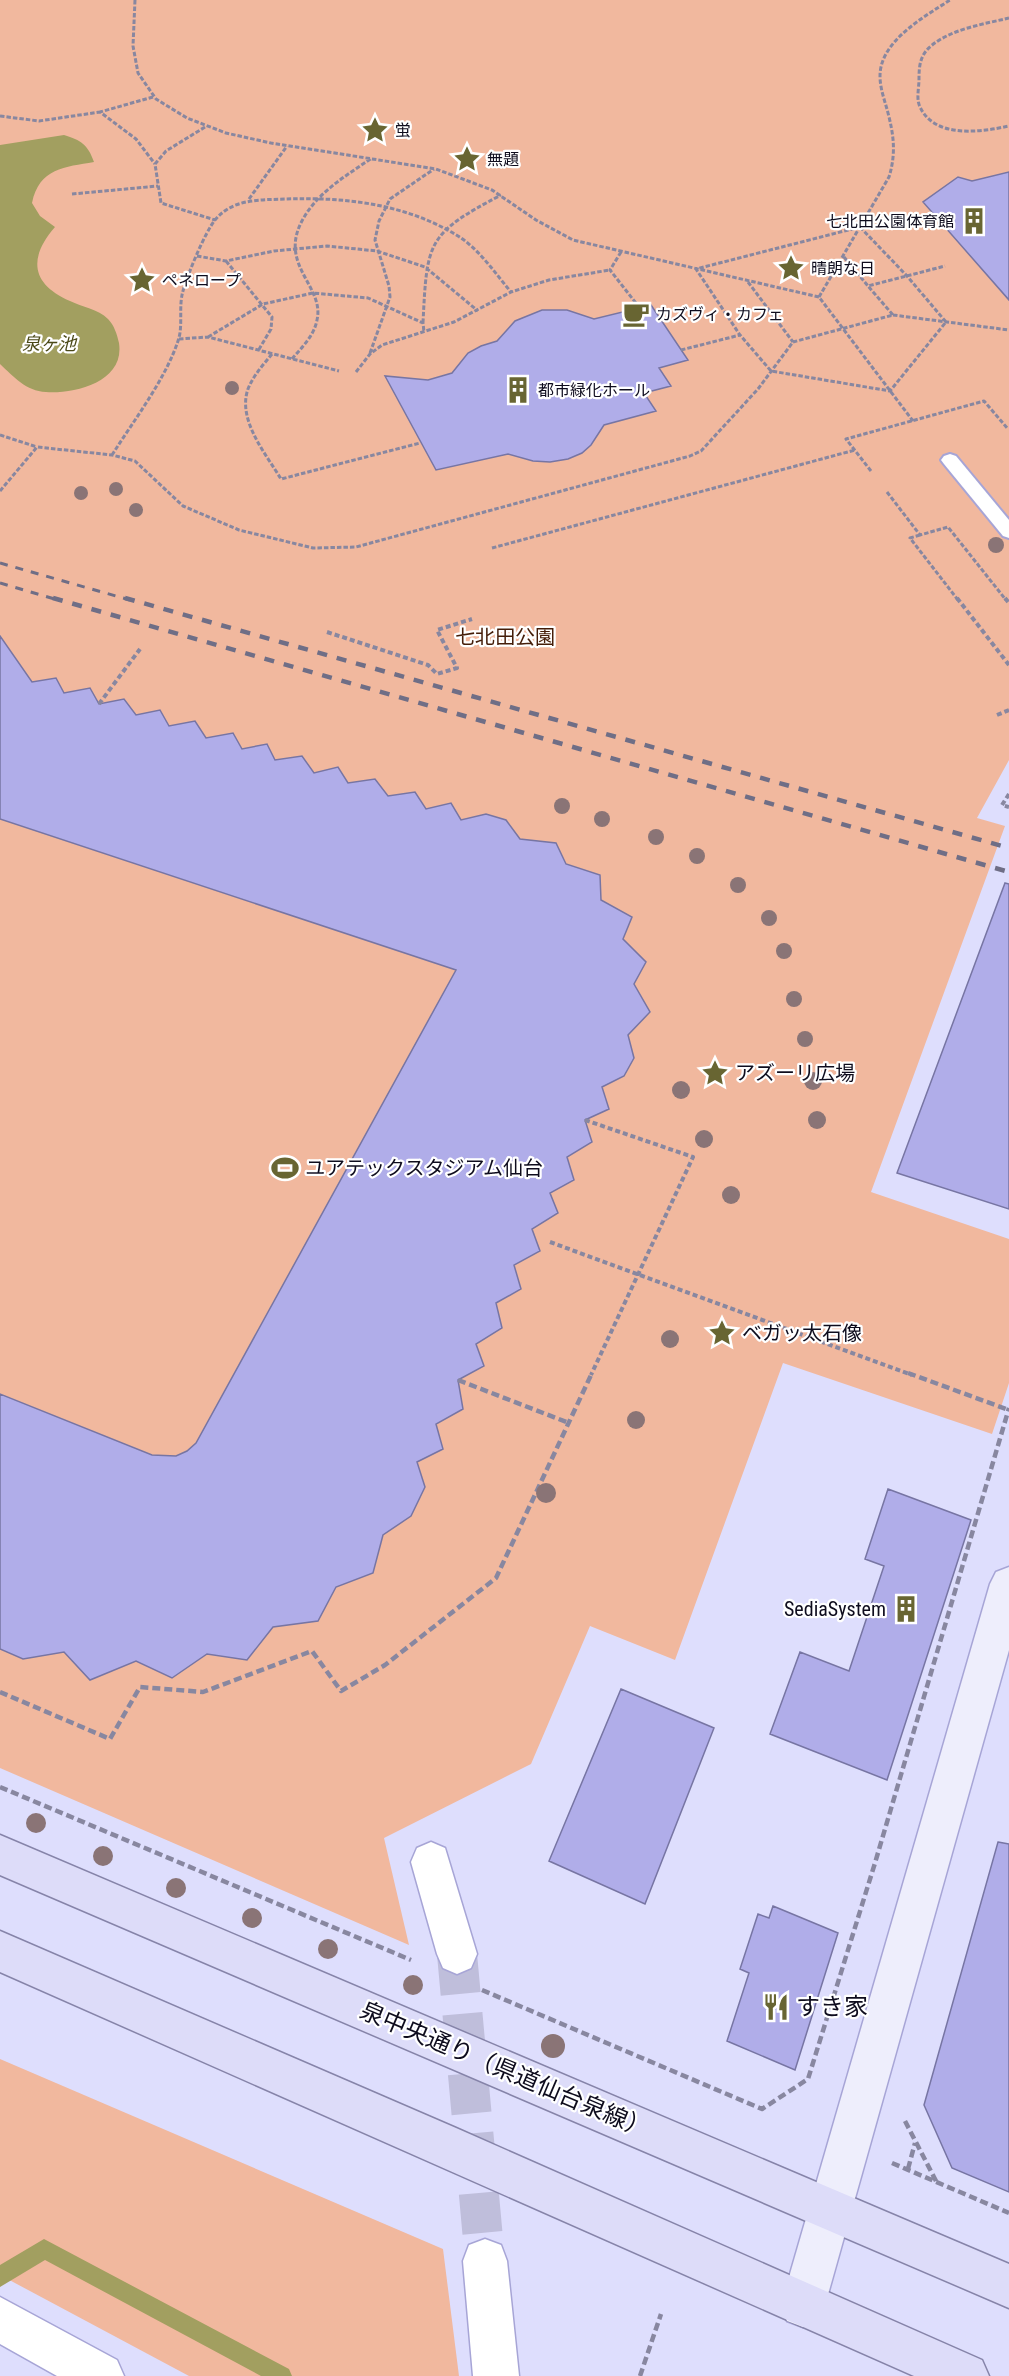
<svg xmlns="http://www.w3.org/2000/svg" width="1009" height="2376" font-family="'Roboto Condensed','Noto Sans JP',sans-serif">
	<rect width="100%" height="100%" fill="#dedefd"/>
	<path fill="#f1b89e" d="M 0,0 L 1009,0 L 1009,760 L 977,818 L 1005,826 L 871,1192 L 1009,1239 L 1009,1383 L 992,1434 L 783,1363 L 675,1660 L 590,1626 L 531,1764 L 384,1838 L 409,1945 L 0,1768 Z
		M 0,2059 L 443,2249 L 459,2376 L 189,2376 L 0,2275 Z"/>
	<path fill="#a29f60" d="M 64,135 C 81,140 88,145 94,162 C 65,167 39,168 32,203 L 40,216 L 55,227 C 28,258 31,284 70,301 C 82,307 98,309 108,319 C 114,325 117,334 119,343 C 125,382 74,394 46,392 C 26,391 14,377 0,364 L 0,145 Z"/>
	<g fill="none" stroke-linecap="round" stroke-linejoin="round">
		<path fill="#a29f60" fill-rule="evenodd" d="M 44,2239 L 289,2369 L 292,2376 L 261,2376 L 45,2260 L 0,2287 L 0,2265 Z"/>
	</g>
	<path fill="#b0ade9" stroke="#7775a3" stroke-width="1.5" d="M 1009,172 L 1009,300 L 923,202 L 958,177 L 972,181 Z
		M 651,305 L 688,360 L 659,368 L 671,386 L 644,393 L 656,411 L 604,425 L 591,445 L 582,453 L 568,459 L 550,462 L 533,461 L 508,454 L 436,470 L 385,376 L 428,380 L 452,373 L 468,353 L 481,346 L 497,341 L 515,321 L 542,310 L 567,310 L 594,319 Z
		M 0,636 L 32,682 L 56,678 L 64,693 L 90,688 L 99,704 L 124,699 L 136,715 L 160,710 L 169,726 L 195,721 L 206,738 L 233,733 L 242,749 L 267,744 L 275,760 L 302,756 L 314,773 L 338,767 L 348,783 L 375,779 L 388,796 L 415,792 L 426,809 L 451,803 L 461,820 L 486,814 L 506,820 L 520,839 L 556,843 L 566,864 L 600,875 L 601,900 L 632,917 L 623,939 L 646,962 L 634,984 L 650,1012 L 628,1035 L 634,1058 L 624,1076 L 602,1087 L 609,1109 L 585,1120 L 592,1142 L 567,1157 L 574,1180 L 550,1193 L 558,1213 L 532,1229 L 540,1251 L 514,1265 L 521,1289 L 496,1303 L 502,1328 L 476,1344 L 484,1366 L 458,1380 L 463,1409 L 436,1424 L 443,1449 L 417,1462 L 425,1487 L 411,1516 L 383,1535 L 373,1573 L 336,1587 L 318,1621 L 273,1627 L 247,1660 L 207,1654 L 172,1678 L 136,1661 L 90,1680 L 64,1652 L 23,1659 L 0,1649 L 0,1394 L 152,1455 L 176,1456 L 187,1451 L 196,1443 L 456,970 L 0,819 Z
		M 1005,883 L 1009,884 L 1009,1209 L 897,1173 Z
		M 888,1489 L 971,1520 L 887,1780 L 770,1734 L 800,1652 L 849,1671 L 884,1566 L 865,1559 Z
		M 621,1689 L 714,1728 L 645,1904 L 549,1861 Z
		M 998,1842 L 1009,1844 L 1009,2192 L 952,2168 L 924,2105 Z
		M 773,1906 L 838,1933 L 795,2070 L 727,2041 L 749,1973 L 740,1969 L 758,1914 L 769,1918 Z"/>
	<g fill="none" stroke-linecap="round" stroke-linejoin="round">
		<path stroke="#bfbedb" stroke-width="40" stroke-dasharray="40 20" stroke-linecap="butt" d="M 457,1954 L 485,2261"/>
		<defs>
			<path id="lane" d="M 950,454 L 956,456 L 1009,520 L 1009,538 L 1003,536 L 944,464 L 941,460 L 944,456 Z"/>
			<path id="street" d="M 431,1842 L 445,1848 L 477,1954 L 471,1968 L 457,1974 L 443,1968 L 437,1954 L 411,1862 L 417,1848 Z
				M 485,2239 L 501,2245 L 507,2261 L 519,2376 L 473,2376 L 463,2261 L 469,2245 Z
				M 0,2297 L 117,2360 L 124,2376 L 57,2376 L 0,2344 Z"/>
			<path id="secondary" d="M 1009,1567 L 1009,1650 L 825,2305 L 819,2321 L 803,2327 L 787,2321 L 781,2305 L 990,1584 L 996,1572 Z"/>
			<path id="primary" d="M 0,1835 L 1009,2264 L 1009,2308 L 0,1875 Z
				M 0,1931 L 456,2128 L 982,2360 L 989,2376 L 914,2376 L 0,1972 Z"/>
		</defs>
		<use href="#lane" stroke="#a7a5d6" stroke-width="4"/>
		<use href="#street" stroke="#a7a5d6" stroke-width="3"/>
		<use href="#secondary" stroke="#a7a5d6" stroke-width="3"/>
		<use href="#primary" stroke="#8684a9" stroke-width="3"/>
		<path stroke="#8887a0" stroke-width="3" stroke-dasharray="4.5 2" stroke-linecap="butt" d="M 135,0 L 133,46 L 138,73 L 156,99 L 187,118 L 226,133 L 271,143 L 436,169 L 492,190 L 536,220 L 573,240 L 819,297 L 913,421
			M 1009,18 C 984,24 951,29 931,46 C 920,55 919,66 919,79 C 919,88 916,99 920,107 C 935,139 981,132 1009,126
			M 153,97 L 100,112 L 136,139 L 155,164
			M 0,116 L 39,121 L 100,112
			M 205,127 L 166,151 L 155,164 L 161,203 L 215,220
			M 72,194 L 158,186
			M 249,199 L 287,146
			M 860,227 L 907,276 L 946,322 L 890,391 L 771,371 L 740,335 L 696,269 Z
			M 621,252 L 610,270 L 639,307
			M 197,256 L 226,261 L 274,251 L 327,246 L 377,251 L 425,267 L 478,311
			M 844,257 L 868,286 L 945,266
			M 226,261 L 272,317 L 271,329 L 258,351
			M 748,282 L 793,342
			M 819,297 L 889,177 C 896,154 894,136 888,113 C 885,101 880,89 880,76 C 880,41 924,17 950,0
			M 893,315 L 1009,330
			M 423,323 C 427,241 427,234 501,195
			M 208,337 L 263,304 L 313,293 L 368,298 L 423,323 L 424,332
			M 179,339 L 208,337 L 339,371
			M 681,350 L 740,335
			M 370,353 L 390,297 L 389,286 L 375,240 L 379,221 L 390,199 L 434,169
			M 272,354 C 263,365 253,376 248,389 C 237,420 266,454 281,479 L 420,443
			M 292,359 C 302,347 314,336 317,320 C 325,286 277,265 303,219 C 318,192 347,175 372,158
			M 356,372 L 370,354 L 382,345 L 454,322 L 511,292 L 549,280 L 610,270
			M 0,435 L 37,447
			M 112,455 C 134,420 165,380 178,341 C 183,327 179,310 182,295 C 185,280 205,232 215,220 C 233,198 261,200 287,199 C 346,197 406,204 458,236 C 479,249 495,273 511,292
			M 871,471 L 846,439 L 984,401 L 1008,429
			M 0,491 L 37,447 L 112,455 L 135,461 L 183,506 L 239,530 L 313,548 L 356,547 L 690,456 L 701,451 L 758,389 L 793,342 L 893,315 L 868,286
			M 887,492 L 920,535 L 948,527 L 1006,600
			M 920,535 L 910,538 L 958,600
			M 492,548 L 855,450"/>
		<path stroke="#8887a0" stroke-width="4" stroke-dasharray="5 3" stroke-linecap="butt" d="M 957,598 L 1009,665
			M 1005,598 L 1009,603
			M 327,632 L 428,665 L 437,674 L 457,668 L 437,630 L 472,619
			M 99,704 L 140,649
			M 997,715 L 1009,710
			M 1009,794 L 1002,805 L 1009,807
			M 585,1120 L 693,1157 L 591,1375
			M 550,1242 L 912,1375"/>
		<path stroke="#8887a0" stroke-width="4.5" stroke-dasharray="8 4" stroke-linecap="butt" d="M 908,1373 L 1009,1410
			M 458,1380 L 569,1423
			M 0,1692 L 110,1739 L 140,1687 L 203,1692 L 312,1651 L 341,1691 L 385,1665 L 496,1578 L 592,1373
			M 0,1787 L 411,1960
			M 482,1990 L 762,2109 L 808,2079 L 875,1863 L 1009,1408
			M 905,2121 L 936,2181
			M 892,2163 L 1009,2213
			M 908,2169 L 915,2143
			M 640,2376 L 661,2314"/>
		<use href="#lane" fill="#fff" fill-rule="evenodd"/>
		<use href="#street" fill="#fff" fill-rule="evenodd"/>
		<use href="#secondary" fill="#eeeefc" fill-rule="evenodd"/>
		<use href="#primary" fill="#dddcf9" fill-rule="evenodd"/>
		<path stroke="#6f6e86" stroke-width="3" stroke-dasharray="8 8" stroke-linecap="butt" d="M 0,563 L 130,600
			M 0,583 L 58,600"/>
		<path stroke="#6f6e86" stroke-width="4.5" stroke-dasharray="10 10" stroke-linecap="butt" d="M 53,598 L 1009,872
			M 125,598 L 1009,848"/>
	</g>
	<g fill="#8a7476">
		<circle cx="232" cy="388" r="7"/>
		<circle cx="116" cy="489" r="7"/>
		<circle cx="81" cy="493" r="7"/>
		<circle cx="136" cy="510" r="7"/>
		<circle cx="996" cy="545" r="8"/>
		<circle cx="562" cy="806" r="8"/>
		<circle cx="602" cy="819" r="8"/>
		<circle cx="656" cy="837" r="8"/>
		<circle cx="697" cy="856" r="8"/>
		<circle cx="738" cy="885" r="8"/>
		<circle cx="769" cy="918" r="8"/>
		<circle cx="784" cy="951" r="8"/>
		<circle cx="794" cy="999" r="8"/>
		<circle cx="805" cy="1039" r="8"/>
		<circle cx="813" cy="1081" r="9"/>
		<circle cx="681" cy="1090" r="9"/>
		<circle cx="817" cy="1120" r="9"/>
		<circle cx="704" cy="1139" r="9"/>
		<circle cx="731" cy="1195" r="9"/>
		<circle cx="670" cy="1339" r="9"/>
		<circle cx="636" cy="1420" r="9"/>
		<circle cx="546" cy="1493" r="10"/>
		<circle cx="36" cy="1823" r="10"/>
		<circle cx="103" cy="1856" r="10"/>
		<circle cx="176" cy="1888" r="10"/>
		<circle cx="252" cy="1918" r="10"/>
		<circle cx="328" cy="1949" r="10"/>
		<circle cx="413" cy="1985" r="10"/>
		<circle cx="553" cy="2046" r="12"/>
	</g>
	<defs>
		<symbol id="sight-bare" viewBox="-9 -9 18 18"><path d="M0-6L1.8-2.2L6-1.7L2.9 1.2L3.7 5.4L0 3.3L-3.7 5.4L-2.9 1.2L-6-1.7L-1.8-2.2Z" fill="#686532" stroke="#fff" stroke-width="2.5" paint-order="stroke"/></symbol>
		<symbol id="building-bare" viewBox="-9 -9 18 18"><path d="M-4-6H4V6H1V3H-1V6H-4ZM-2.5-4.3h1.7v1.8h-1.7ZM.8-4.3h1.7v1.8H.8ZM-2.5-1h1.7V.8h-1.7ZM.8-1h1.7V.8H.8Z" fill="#686532" stroke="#fff" stroke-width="2.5" paint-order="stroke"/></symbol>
		<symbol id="cafe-bare" viewBox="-9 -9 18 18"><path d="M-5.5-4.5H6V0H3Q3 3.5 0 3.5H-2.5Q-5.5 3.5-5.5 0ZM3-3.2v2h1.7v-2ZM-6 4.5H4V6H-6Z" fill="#686532" stroke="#fff" stroke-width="2.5" paint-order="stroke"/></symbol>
		<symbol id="stadium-bare" viewBox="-9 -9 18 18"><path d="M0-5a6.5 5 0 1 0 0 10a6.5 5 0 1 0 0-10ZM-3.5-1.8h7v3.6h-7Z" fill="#686532" stroke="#fff" stroke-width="2.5" paint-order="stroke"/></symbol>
		<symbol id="restaurant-bare" viewBox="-9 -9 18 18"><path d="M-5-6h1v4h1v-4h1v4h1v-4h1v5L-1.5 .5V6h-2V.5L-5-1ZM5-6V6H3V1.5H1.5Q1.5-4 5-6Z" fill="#686532" stroke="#fff" stroke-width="2.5" paint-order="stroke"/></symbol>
	</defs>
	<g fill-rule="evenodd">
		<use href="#sight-bare" x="356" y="111" width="38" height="38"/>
		<use href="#sight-bare" x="448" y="140" width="38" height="38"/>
		<use href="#building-bare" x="955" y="202" width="38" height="38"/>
		<use href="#sight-bare" x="772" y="249" width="38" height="38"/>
		<use href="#sight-bare" x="123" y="261" width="38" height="38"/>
		<use href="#cafe-bare" x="617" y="295" width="38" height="38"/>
		<use href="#building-bare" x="499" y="371" width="38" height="38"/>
		<use href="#sight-bare" x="696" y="1054" width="38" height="38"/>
		<use href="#stadium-bare" x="266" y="1149" width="38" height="38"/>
		<use href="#sight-bare" x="703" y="1314" width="38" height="38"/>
		<use href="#building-bare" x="887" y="1590" width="38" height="38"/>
		<use href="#restaurant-bare" x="757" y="1988" width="38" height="38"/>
	</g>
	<g text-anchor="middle" stroke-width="4.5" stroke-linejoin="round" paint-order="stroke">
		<g font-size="16" fill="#0e0c1d" stroke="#fff" text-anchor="start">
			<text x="395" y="136">蛍</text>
			<text x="487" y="165">無題</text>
			<text x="954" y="227" text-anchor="end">七北田公園体育館</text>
			<text x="811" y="274">晴朗な日</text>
			<text x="162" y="286">ペネロープ</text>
			<text x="656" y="320">カズヴィ・カフェ</text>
			<text x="538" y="396">都市緑化ホール</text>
		</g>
		<g font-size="18" font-style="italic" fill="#4b4918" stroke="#fff">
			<text x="49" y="350">泉ヶ池</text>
		</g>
		<g font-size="20" fill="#451d08" stroke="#fff">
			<text x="505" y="644">七北田公園</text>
		</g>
		<g font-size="20" fill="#0e0c1d" stroke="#fff" text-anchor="start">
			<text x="735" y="1080">アズーリ広場</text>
			<text x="305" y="1175">ユアテックスタジアム仙台</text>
			<text x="742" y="1340">ベガッ太石像</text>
			<text x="886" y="1616" text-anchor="end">SediaSystem</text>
		</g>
		<g font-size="24" fill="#0e0c1d" stroke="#fff" text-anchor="start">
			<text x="796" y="2015">すき家</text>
		</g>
		<g font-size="24" fill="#0e0c1d" stroke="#fff">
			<text transform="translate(505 2070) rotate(23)" y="8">泉中央通り（県道仙台泉線）</text>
		</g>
	</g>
</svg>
